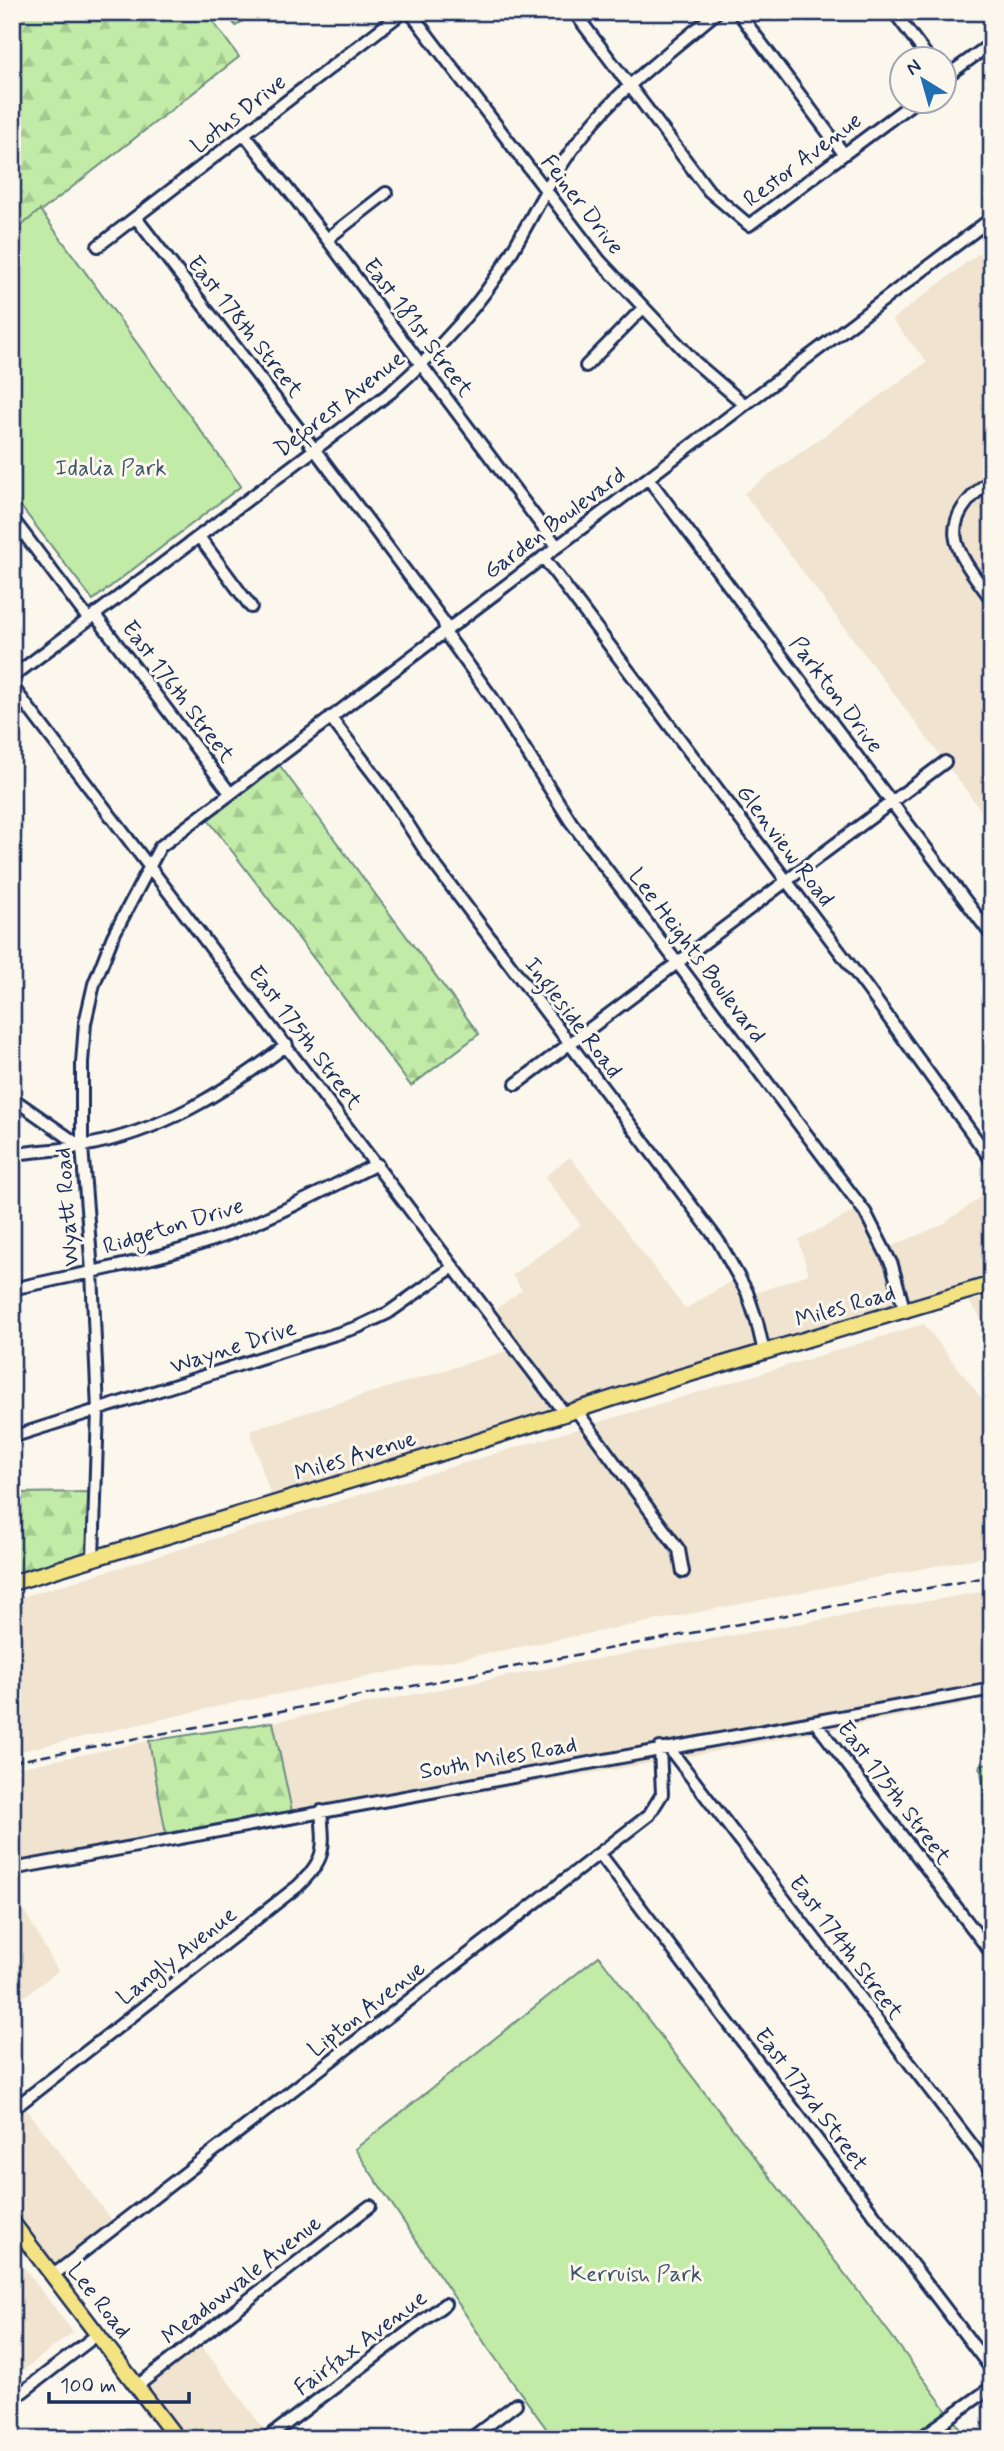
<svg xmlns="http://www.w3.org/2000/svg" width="1004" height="2451" font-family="Mynerve,sans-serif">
	<defs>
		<pattern id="forest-firs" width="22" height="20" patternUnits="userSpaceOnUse" patternTransform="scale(1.75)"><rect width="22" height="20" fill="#c1eba6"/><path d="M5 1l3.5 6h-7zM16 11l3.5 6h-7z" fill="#a5ca91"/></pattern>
	</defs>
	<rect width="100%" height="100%" fill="#fbf7ec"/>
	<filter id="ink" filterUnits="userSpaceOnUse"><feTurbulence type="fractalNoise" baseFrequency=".0143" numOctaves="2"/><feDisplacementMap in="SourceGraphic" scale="14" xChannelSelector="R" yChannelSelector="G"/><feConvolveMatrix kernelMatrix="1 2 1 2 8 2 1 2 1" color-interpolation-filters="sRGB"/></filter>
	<g filter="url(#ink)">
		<path fill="#f0e3cf" d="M 992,243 L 992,825 L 744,493 L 927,362 L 892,320 Z
			M 570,1157 L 685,1309 L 744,1274 L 756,1293 L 808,1274 L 799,1240 L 855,1211 L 890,1247 L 942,1225 L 992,1189 L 992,1284 L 565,1414 L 489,1314 L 522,1290 L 512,1275 L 581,1225 L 545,1177 Z
			M 992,1295 L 992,1332 L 969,1302 Z
			M 924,1324 L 992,1412 L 992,1555 L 237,1702 L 12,1753 L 12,1600 Z
			M 507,1351 L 553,1410 L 272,1500 L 250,1430 Z
			M 992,1590 L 992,1699 L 669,1760 L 295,1824 L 273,1722 L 585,1661 Z
			M 149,1741 L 170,1846 L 12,1874 L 12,1769 Z
			M 12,1889 L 58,1971 L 12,2006 Z
			M 12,2090 L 116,2226 L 52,2276 L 12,2222 Z
			M 12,2252 L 73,2332 L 12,2379 Z
			M 197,2340 L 269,2436 L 266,2439 L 177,2439 L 137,2386 Z"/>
		<path fill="url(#forest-firs)" stroke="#6e8d82" stroke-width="2" d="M 12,12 L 206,12 L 239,57 L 12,234 Z
			M 275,759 L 479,1034 L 411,1086 L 203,813 Z
			M 95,1492 L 93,1558 L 12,1583 L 12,1493 Z
			M 273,1722 L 293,1816 L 167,1840 L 149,1741 Z
			M 992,1762 L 992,1818 L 987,1811 L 980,1765 Z"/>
		<path fill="#c1eba6" stroke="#6e8d82" stroke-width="2" d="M 224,12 L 254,12 L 236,26 Z
			M 40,210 L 241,486 L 93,600 L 12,495 L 12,422 L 21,415 L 12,400 L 12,234 Z
			M 599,1956 L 862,2296 L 968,2439 L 554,2439 L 488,2348 L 355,2149 Z"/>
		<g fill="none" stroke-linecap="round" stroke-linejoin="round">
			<defs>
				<path id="minor" d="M 410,12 L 600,261 L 695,362 L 744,404
					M 574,12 L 709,191 L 749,225 L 914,102
					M 738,12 L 844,154
					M 894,12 L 930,60
					M 944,78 L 992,43
					M 245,135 L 327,239 L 557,546
					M 136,218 L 315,450 L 443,621 L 448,637 L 493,699 L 571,822 L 865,1212 L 892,1265 L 905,1312
					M 327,239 L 386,193
					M 98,246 L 403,12
					M 586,366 L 643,308
					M 648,478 L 992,936
					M 992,479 C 932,525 955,550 992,600
					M 12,518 L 89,620
					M 200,538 L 251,607
					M 543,557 L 867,988 L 992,1161
					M 95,615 L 230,793
					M 12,677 L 391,392 C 434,354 477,310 507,260 C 532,218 553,172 584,134 C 622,86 671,51 717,12
					M 12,686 L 565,1414
					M 330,717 L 385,789 L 429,857 L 719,1242 L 747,1292 L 757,1322 L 764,1352
					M 516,1084 L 945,762
					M 12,1098 L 82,1147
					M 12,1155 C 35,1150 59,1151 82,1146 C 162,1132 223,1093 287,1045
					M 12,1289 C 83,1273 158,1261 226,1235 C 277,1215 327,1189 377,1164
					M 576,1410 L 679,1550 L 683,1572
					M 12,1437 L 358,1327 L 388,1313 L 453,1267
					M 93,1558 L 98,1411 L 92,1271 L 82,1147 L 82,1063 L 85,1023 L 94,984 L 113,936 L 160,847 L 992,218
					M 815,1722 L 992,1954
					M 669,1748 L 992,2171
					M 600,1854 L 992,2370
					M 12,1869 L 992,1689
					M 12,2110 L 298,1886 C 327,1858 324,1848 321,1811
					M 52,2276 L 649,1815 L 662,1794 L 660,1748
					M 137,2386 L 370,2206
					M 12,2400 L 98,2334
					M 266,2439 L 445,2304
					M 470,2439 L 516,2404
					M 919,2439 L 992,2387"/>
				<path id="major" d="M 12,1583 L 464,1446 L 673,1379 L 992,1284
					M 12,2222 L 177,2439"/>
			</defs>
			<use href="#minor" stroke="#1b2f5e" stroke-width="16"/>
			<use href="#major" stroke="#1b2f5e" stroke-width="19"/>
			<use href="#minor" stroke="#fbf7ec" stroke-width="10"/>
			<use href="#major" stroke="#f4e382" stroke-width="14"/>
			<path stroke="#1b2f5e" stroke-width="2.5" stroke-dasharray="10 5" stroke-linecap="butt" d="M 12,1762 L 992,1576"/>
		</g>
	</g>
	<g text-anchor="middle" stroke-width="6" stroke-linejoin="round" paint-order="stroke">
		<g font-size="23" fill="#1b2f5e" stroke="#fbf7ec">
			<text transform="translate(238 113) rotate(-38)" y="8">Lotus Drive</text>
			<text transform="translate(802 159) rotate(-37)" y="8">Restor Avenue</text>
			<text transform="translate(583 204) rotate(52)" y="8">Feiner Drive</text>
			<text transform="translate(246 326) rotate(52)" y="8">East 178th Street</text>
			<text transform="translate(419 327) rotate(53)" y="8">East 181st Street</text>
			<text transform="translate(339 403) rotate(-38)" y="8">Deforest Avenue</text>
			<text transform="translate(554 522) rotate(-37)" y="8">Garden Boulevard</text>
			<text transform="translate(179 691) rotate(53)" y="8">East 176th Street</text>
			<text transform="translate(837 694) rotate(53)" y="8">Parkton Drive</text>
			<text transform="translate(786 845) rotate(53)" y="8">Glenview Road</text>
			<text transform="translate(698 955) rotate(53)" y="8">Lee Heights Boulevard</text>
			<text transform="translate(574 1017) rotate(53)" y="8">Ingleside Road</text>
			<text transform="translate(306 1037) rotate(53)" y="8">East 175th Street</text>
			<text transform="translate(66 1207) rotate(-94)" y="8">Wyatt Road</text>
			<text transform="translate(173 1225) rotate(-17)" y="8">Ridgeton Drive</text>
			<text transform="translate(845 1305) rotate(-16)" y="8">Miles Road</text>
			<text transform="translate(233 1346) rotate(-18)" y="8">Wayne Drive</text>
			<text transform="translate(355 1455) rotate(-17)" y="8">Miles Avenue</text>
			<text transform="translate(498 1757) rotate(-10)" y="8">South Miles Road</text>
			<text transform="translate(895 1792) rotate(53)" y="8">East 175th Street</text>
			<text transform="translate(847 1947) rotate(53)" y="8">East 174th Street</text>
			<text transform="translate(176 1955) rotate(-38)" y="8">Langly Avenue</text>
			<text transform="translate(366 2008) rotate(-38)" y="8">Lipton Avenue</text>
			<text transform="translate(812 2099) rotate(53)" y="8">East 173rd Street</text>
			<text transform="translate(241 2279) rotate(-38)" y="8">Meadowvale Avenue</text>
			<text transform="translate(100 2300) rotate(52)" y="8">Lee Road</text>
			<text transform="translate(360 2342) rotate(-37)" y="8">Fairfax Avenue</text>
		</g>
		<g font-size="23" fill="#3c556c" stroke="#fbf7ec">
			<text x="111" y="475">Idalia Park</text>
			<text x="636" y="2281">Kerruish Park</text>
		</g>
	</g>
	<rect width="1004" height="2451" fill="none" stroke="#fbf7ec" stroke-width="42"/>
	<rect x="21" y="21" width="962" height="2409" fill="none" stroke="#1b2f5e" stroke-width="2.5" filter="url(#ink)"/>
	<g transform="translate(923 80) rotate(323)"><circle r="33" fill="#fbf7ec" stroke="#a1a7b3" stroke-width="2"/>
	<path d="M0-5L12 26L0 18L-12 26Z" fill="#1f6fb2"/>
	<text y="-10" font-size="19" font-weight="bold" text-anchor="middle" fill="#1b2f5e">N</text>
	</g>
	<path d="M49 2392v10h140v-10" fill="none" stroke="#1b2f5e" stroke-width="3.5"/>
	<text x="60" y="2392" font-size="21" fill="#1b2f5e" stroke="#fbf7ec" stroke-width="5" paint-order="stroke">100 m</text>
</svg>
